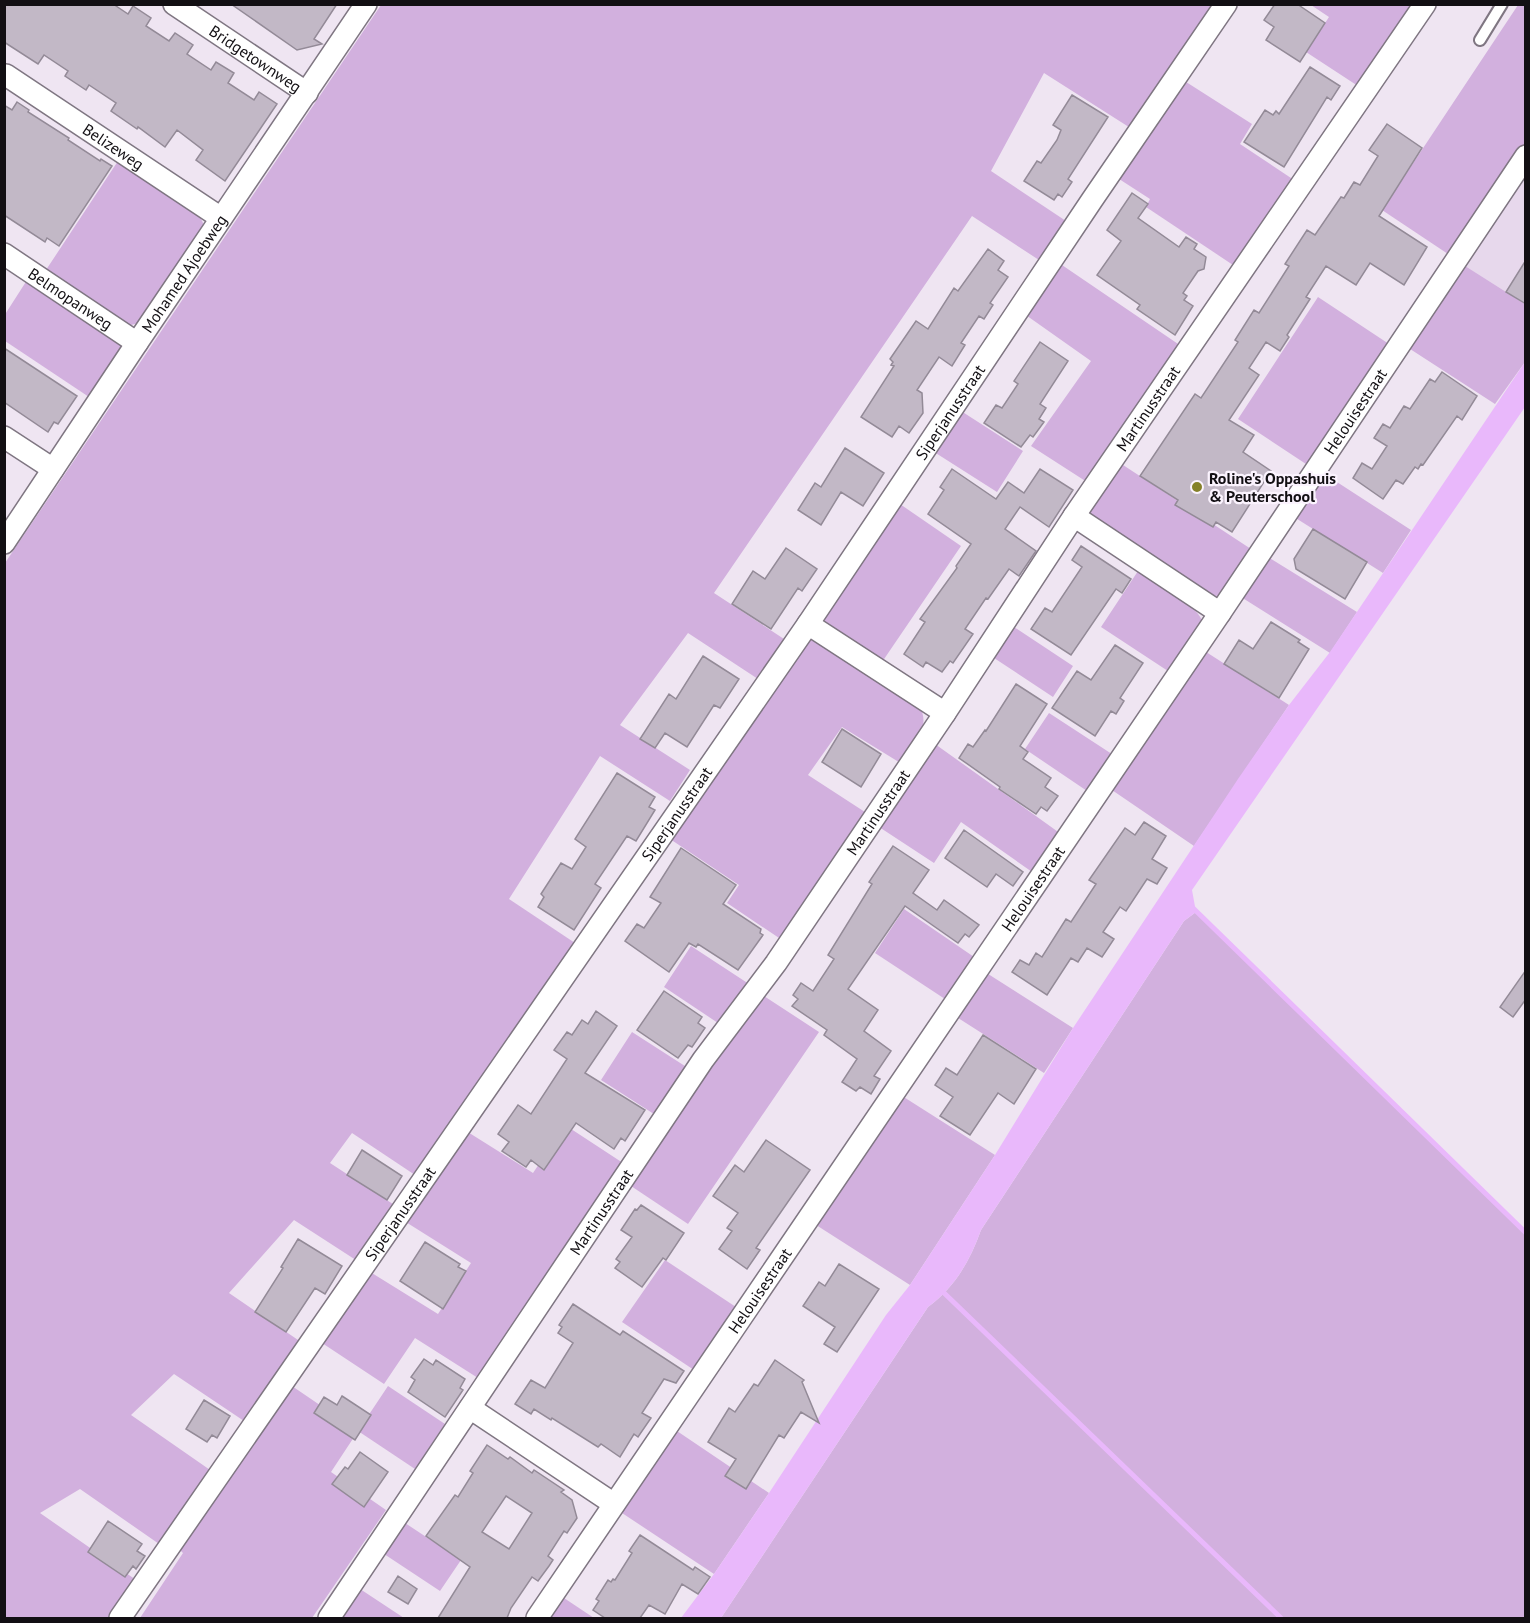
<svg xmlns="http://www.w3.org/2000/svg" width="1530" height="1623" font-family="'PT Sans',sans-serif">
	<rect width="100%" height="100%" fill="#efe5f2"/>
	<path fill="#e7d8ec" d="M 1525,171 L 1525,304 L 1462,264 Z"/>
	<path fill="#d2b0de" d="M 381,5 L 1219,5 L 1132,129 L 1044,73 L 991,171 L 1069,223 L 1042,262 L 972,216 L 714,593 L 784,639 L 758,679 L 688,633 L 620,725 L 690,770 L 670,801 L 600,756 L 509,899 L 575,943 L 418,1177 L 352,1133 L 330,1163 L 399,1208 L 362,1264 L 294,1220 L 229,1293 L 301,1342 L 247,1423 L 174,1374 L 131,1415 L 213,1472 L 162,1546 L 80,1489 L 40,1513 L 139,1582 L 114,1618 L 5,1618 L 5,563 Z
		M 1311,5 L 1418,5 L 1361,88 L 1306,52 L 1329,17 Z
		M 1518,5 L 1525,5 L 1525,146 L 1451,256 L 1382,210 Z
		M 1183,80 L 1252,124 L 1240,144 L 1294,180 L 1236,267 L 1146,207 L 1150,199 L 1116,177 Z
		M 118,161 L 199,215 L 203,223 L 203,231 L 139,323 L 131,325 L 121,324 L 44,273 Z
		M 1059,263 L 1184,348 L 1090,484 L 1031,446 L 1091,361 L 1023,313 Z
		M 1462,264 L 1525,304 L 1525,362 L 1495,404 L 1407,347 Z
		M 29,277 L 126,342 L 92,399 L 5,341 L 4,316 Z
		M 1318,297 L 1389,344 L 1309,466 L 1238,419 Z
		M 958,409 L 1023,451 L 997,492 L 931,450 Z
		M 1120,463 L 1251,549 L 1222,592 L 1217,596 L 1206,594 L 1091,518 L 1088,509 Z
		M 1323,473 L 1411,530 L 1383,573 L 1294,517 Z
		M 897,502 L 961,546 L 880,665 L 825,624 L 824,613 Z
		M 1268,557 L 1357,612 L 1330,653 L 1241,597 Z
		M 1138,571 C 1154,582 1201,606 1203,624 L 1171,673 L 1101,627 Z
		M 1011,625 L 1073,666 L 1053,697 L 991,656 Z
		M 815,638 L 919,705 C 932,728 914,744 902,764 L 842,727 L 808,775 L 868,814 L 785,942 L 727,903 L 739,885 L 667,837 L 805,641 Z
		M 1203,650 L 1289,705 L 1194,846 L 1109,788 Z
		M 1049,713 L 1118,758 L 1093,795 L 1025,749 Z
		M 928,739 L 1061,834 L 1035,874 L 961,822 L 934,863 L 873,823 Z
		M 904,909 L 977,959 L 948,1001 L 875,953 Z
		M 1196,912 L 1525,1233 L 1525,1618 L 721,1618 L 928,1307 C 955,1287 970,1261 981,1230 L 1184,921 Z
		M 691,946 L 749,984 L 721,1025 L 664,987 Z
		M 985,972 L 1073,1028 L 1044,1073 L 955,1016 Z
		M 761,994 L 819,1032 L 688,1224 L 625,1182 Z
		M 632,1032 L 688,1068 L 657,1116 L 601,1080 Z
		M 899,1094 L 995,1155 L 910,1285 L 813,1223 Z
		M 565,1125 L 623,1163 L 478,1378 L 415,1338 L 384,1384 L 319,1341 L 367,1270 L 438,1314 L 471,1263 L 401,1219 L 463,1129 L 533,1173 Z
		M 665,1260 L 739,1309 L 697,1372 L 622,1322 Z
		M 289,1384 L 358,1431 L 388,1386 L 445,1424 L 415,1469 L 358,1431 L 331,1472 L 386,1510 L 312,1618 L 140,1618 L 183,1553 L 177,1547 Z
		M 674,1429 L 769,1493 L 714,1574 L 619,1511 Z
		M 396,1517 L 461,1560 L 440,1591 L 375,1548 Z
		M 351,1583 L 404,1618 L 327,1618 Z
		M 561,1596 L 594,1618 L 546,1618 Z"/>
	<path fill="#e9b8fb" d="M 1525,362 L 1525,407 L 1192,890 L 1196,912 L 1184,921 L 981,1230 C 970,1261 955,1287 928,1307 L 721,1618 L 681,1618 L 714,1574 L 769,1493 L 886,1315 L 910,1285 L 995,1155 L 1073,1028 L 1238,779 L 1289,705 L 1330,652 Z"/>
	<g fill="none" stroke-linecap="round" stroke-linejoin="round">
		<path stroke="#e9b8fb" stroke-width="5" d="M 1193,908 L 1526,1233
			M 941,1290 L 1281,1618"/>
	</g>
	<path fill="#c2b8c6" stroke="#938a97" stroke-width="1.5" fill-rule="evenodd" d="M 4,4 L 113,4 L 128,14 L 133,6 L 151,18 L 146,26 L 169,41 L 175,33 L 193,45 L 187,54 L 211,70 L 216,62 L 234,73 L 228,83 L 254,100 L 259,92 L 277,104 L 225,181 L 196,160 L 203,150 L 177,130 L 165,147 L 138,127 L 137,129 L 111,111 L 116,103 L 89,85 L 86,90 L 65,76 L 68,71 L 44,55 L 38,64 L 4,42 Z
		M 231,4 L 337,4 L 314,39 L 322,44 L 297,50 Z
		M 1275,4 L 1297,4 L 1325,23 L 1300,62 L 1266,40 L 1274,27 L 1264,20 Z
		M 1310,67 L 1340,86 L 1331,100 L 1327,97 L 1284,167 L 1244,142 L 1265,110 L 1273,115 L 1276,111 L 1279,114 Z
		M 1072,95 L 1108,117 L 1068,179 L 1072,182 L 1062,197 L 1058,194 L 1054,200 L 1024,181 L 1037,161 L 1041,163 L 1057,140 L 1061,130 L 1053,125 Z
		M 17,102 L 29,110 L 28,112 L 69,138 L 68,140 L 100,161 L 101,159 L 112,166 L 59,246 L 47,238 L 45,242 L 4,215 L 4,105 L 12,110 Z
		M 1387,124 L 1422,148 L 1379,216 L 1427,247 L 1404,285 L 1370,263 L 1356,285 L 1326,266 L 1306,297 L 1310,299 L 1287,335 L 1289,337 L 1280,351 L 1266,342 L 1249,368 L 1259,375 L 1229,420 L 1254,435 L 1243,452 L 1271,471 L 1232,532 L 1216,522 L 1213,527 L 1175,505 L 1178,500 L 1140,476 L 1195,394 L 1201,398 L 1238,342 L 1235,340 L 1254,310 L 1259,313 L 1289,266 L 1285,264 L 1307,230 L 1315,235 L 1341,197 L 1344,198 L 1354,182 L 1360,185 L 1378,156 L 1369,150 Z
		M 1132,193 L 1148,204 L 1138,218 L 1179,247 L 1186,237 L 1197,244 L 1194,249 L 1206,257 L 1204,269 L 1198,271 L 1183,293 L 1187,296 L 1184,300 L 1193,306 L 1175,335 L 1137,309 L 1140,305 L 1097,275 L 1121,241 L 1107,230 Z
		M 988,249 L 1004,261 L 998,270 L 1008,277 L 990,303 L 993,305 L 984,319 L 979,316 L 961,343 L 965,345 L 952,366 L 939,357 L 917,390 L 922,393 L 923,413 L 909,433 L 899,426 L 892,437 L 861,417 L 894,366 L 891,365 L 893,362 L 890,359 L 916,321 L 928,329 L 954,288 L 958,291 Z
		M 1526,260 L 1526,304 L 1506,292 Z
		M 1040,342 L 1068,361 L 1040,404 L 1046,408 L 1039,419 L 1044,422 L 1033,437 L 1030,435 L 1021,447 L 984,423 L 996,405 L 1002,408 L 1018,384 L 1014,381 Z
		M 4,348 L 77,396 L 58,424 L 54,422 L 48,432 L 4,402 Z
		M 1442,372 L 1477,396 L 1462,420 L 1457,416 L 1423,465 L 1421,464 L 1418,469 L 1415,467 L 1403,484 L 1396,480 L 1383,499 L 1353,478 L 1362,463 L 1372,469 L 1387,446 L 1374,438 L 1383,424 L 1390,428 L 1404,406 L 1410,409 L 1430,379 L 1435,382 Z
		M 845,448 L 884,473 L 863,506 L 841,492 L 821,525 L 798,510 L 815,483 L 821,487 Z
		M 952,469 L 996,499 L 1008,482 L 1024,493 L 1040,469 L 1073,490 L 1049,527 L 1020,507 L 1005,529 L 1036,551 L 1019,576 L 1009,569 L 988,599 L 986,598 L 965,629 L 973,634 L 953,663 L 950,661 L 942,672 L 926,662 L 923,667 L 904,654 L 925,622 L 920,619 L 957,568 L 956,566 L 971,544 L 928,514 L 944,490 L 940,487 Z
		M 1313,529 L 1367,562 L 1345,599 L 1296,569 L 1294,559 Z
		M 1081,546 L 1131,579 L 1122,593 L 1116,589 L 1071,655 L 1031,629 L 1045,608 L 1052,612 L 1082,567 L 1072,560 Z
		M 786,548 L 817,569 L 802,591 L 798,588 L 771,629 L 732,604 L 753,571 L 765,579 Z
		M 1271,622 L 1300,640 L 1298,642 L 1309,649 L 1279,698 L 1224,664 L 1239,640 L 1253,649 Z
		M 1115,645 L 1143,663 L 1120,698 L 1124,701 L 1116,714 L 1111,711 L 1095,736 L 1052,708 L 1077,671 L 1091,680 Z
		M 703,656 L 739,679 L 720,708 L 714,705 L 687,747 L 665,733 L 655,748 L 640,739 L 669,694 L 676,699 Z
		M 1016,684 L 1047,704 L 1020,746 L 1028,752 L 1023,759 L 1051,778 L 1045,787 L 1058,796 L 1047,811 L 1041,807 L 1036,814 L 999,789 L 1000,787 L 959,758 L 968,744 L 973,747 L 985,730 L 986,731 Z
		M 842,729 L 881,754 L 861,787 L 822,762 Z
		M 617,773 L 655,797 L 649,807 L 655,810 L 636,841 L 627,836 L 595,884 L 601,888 L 574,930 L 538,907 L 544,897 L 541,894 L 561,863 L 572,869 L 586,847 L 575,839 Z
		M 1144,822 L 1166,836 L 1152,859 L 1167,868 L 1157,884 L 1147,879 L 1126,911 L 1120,907 L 1103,932 L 1114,939 L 1102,957 L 1087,948 L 1078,962 L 1071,958 L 1047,995 L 1012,972 L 1020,960 L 1029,965 L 1036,953 L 1042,957 L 1066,919 L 1071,922 L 1096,884 L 1089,880 L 1125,828 L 1135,835 Z
		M 964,830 L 1023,872 L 1013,886 L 996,874 L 987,887 L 945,858 Z
		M 893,846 L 929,870 L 913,893 L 937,910 L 944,900 L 979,925 L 969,937 L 965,934 L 958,943 L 905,906 L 848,989 L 878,1010 L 864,1031 L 891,1051 L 874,1076 L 880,1079 L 871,1094 L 860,1087 L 856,1091 L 842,1082 L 857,1059 L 824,1035 L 827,1030 L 792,1006 L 798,999 L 793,995 L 801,983 L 813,991 L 834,959 L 828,955 L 872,884 L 869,882 Z
		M 681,848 L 736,885 L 723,904 L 761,929 L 760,933 L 763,935 L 738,970 L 698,944 L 696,947 L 689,943 L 669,972 L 625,941 L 637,924 L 644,928 L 661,903 L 650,897 Z
		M 1526,970 L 1526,999 L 1513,1017 L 1500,1007 Z
		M 664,991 L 702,1017 L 698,1023 L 705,1028 L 692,1047 L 688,1045 L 678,1058 L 637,1030 Z
		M 596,1011 L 617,1026 L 585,1073 L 645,1110 L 625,1141 L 621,1138 L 614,1149 L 576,1123 L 544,1170 L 531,1160 L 526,1167 L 502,1151 L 509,1142 L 498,1134 L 518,1105 L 531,1114 L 567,1059 L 554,1050 L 567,1032 L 572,1035 L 582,1020 L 588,1024 Z
		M 983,1035 L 1036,1069 L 1014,1104 L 998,1093 L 970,1135 L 940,1116 L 953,1097 L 935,1085 L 946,1068 L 957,1075 Z
		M 766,1140 L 810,1170 L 756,1248 L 760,1250 L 747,1269 L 719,1249 L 732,1231 L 727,1228 L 738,1213 L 713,1196 L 735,1165 L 744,1172 Z
		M 362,1150 L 402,1176 L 387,1200 L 347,1175 Z
		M 641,1205 L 684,1233 L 666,1260 L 663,1258 L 642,1287 L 615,1268 L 620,1262 L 616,1259 L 632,1237 L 621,1230 L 635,1209 L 637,1210 Z
		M 298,1239 L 342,1266 L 325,1294 L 315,1288 L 286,1332 L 255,1312 L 283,1268 L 281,1267 Z
		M 425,1242 L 460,1264 L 458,1267 L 466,1271 L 443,1309 L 400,1281 Z
		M 839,1264 L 879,1289 L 837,1352 L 824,1344 L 835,1327 L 803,1306 L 819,1282 L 825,1286 Z
		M 573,1304 L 620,1335 L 623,1331 L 684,1371 L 676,1383 L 664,1379 L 642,1413 L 651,1418 L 638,1437 L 634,1434 L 620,1457 L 601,1444 L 598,1447 L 552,1418 L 551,1420 L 534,1409 L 531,1414 L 515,1404 L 531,1380 L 545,1388 L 573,1343 L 558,1333 L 562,1327 L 559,1325 Z
		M 424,1359 L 433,1365 L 436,1360 L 465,1379 L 460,1388 L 463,1390 L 445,1417 L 408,1392 L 415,1380 L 411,1377 Z
		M 775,1360 L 804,1380 L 802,1382 L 819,1423 L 801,1412 L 784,1438 L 779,1435 L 746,1489 L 725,1476 L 736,1459 L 708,1442 L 729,1408 L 735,1412 L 754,1384 L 758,1386 Z
		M 342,1396 L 371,1415 L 355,1440 L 314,1413 L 324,1397 L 337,1405 Z
		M 204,1400 L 230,1416 L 217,1438 L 212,1435 L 207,1442 L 186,1429 Z
		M 487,1445 L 508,1459 L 510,1457 L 532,1473 L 534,1470 L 564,1490 L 561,1492 L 572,1500 L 577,1518 L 567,1533 L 564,1531 L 548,1556 L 553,1560 L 549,1566 L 538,1581 L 532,1577 L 511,1608 L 507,1618 L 438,1618 L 470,1567 L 426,1536 L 455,1495 L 458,1497 L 473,1473 L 470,1471 ZM 506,1496 L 532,1513 L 509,1549 L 482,1532 Z
		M 360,1452 L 388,1472 L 364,1507 L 332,1484 L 345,1467 L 348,1469 Z
		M 108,1521 L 142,1544 L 137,1551 L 145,1556 L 136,1569 L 133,1566 L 125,1577 L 88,1552 Z
		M 640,1535 L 693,1570 L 695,1567 L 710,1577 L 698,1594 L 682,1584 L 665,1614 L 649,1605 L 640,1618 L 605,1618 L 593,1610 L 599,1601 L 596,1599 L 608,1580 L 611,1582 L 613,1579 L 615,1580 L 632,1553 L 629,1551 Z
		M 398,1576 L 417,1589 L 408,1604 L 388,1592 Z"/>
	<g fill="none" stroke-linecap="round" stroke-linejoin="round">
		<defs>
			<path id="lane" d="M 1480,40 L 1502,4"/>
			<g id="street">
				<path id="s1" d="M 174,4 L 307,93"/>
				<path id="s2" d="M 6,75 L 221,218"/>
				<path id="s3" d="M 4,254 L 137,343"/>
				<path d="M 4,437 L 53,469"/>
				<path d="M 1074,516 L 1220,613"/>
				<path id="s4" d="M 4,543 L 137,343 L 366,4"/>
				<path d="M 808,624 L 945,713"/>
				<path d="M 470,1408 L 614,1504"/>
				<path id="s5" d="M 120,1618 L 808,624 L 1092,200 L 1226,4"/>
				<path id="s6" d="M 329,1618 L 703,1060 L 776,963 L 945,713 L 1074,516 L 1425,4"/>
				<path id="s7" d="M 537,1618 L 1220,613 L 1526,156"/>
			</g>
		</defs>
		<use href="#lane" stroke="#7f7682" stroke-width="14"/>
		<use href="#street" stroke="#7f7682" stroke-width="24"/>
		<use href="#lane" stroke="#fff" stroke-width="10"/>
		<use href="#street" stroke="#fff" stroke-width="21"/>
	</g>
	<circle fill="#858129" stroke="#fbf3fe" stroke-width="2" cx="1197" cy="487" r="6"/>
	<g text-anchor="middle" stroke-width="4.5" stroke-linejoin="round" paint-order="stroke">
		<g font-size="16" fill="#120f13" stroke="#fbf3fe">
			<text dy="6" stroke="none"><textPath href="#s1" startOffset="98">Bridgetownweg</textPath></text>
			<text dy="6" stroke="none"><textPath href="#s2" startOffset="129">Belizeweg</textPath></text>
			<text dy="6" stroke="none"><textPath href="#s4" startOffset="324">Mohamed Ajoebweg</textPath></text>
			<text dy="6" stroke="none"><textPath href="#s3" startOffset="80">Belmopanweg</textPath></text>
			<text dy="6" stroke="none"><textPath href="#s6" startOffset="1461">Martinusstraat</textPath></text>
			<text dy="6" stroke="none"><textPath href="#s7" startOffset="1458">Helouisestraat</textPath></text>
			<text dy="6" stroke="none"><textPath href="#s5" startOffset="1464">Siperjanusstraat</textPath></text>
			<text dy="6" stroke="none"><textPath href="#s6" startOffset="975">Martinusstraat</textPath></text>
			<text dy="6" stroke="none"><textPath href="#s5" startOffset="978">Siperjanusstraat</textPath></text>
			<text dy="6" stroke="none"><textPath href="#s7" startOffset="882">Helouisestraat</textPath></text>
			<text dy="6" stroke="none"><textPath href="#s6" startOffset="489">Martinusstraat</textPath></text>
			<text dy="6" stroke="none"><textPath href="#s5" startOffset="492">Siperjanusstraat</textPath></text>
			<text dy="6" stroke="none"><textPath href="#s7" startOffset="396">Helouisestraat</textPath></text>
		</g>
		<g font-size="16" font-weight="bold" fill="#120f13" stroke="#fbf3fe" text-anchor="start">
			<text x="1209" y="484">Roline's Oppashuis<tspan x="1209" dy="18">&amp; Peuterschool</tspan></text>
		</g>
	</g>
	<rect width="1530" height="1623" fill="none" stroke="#120f13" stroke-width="12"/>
</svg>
